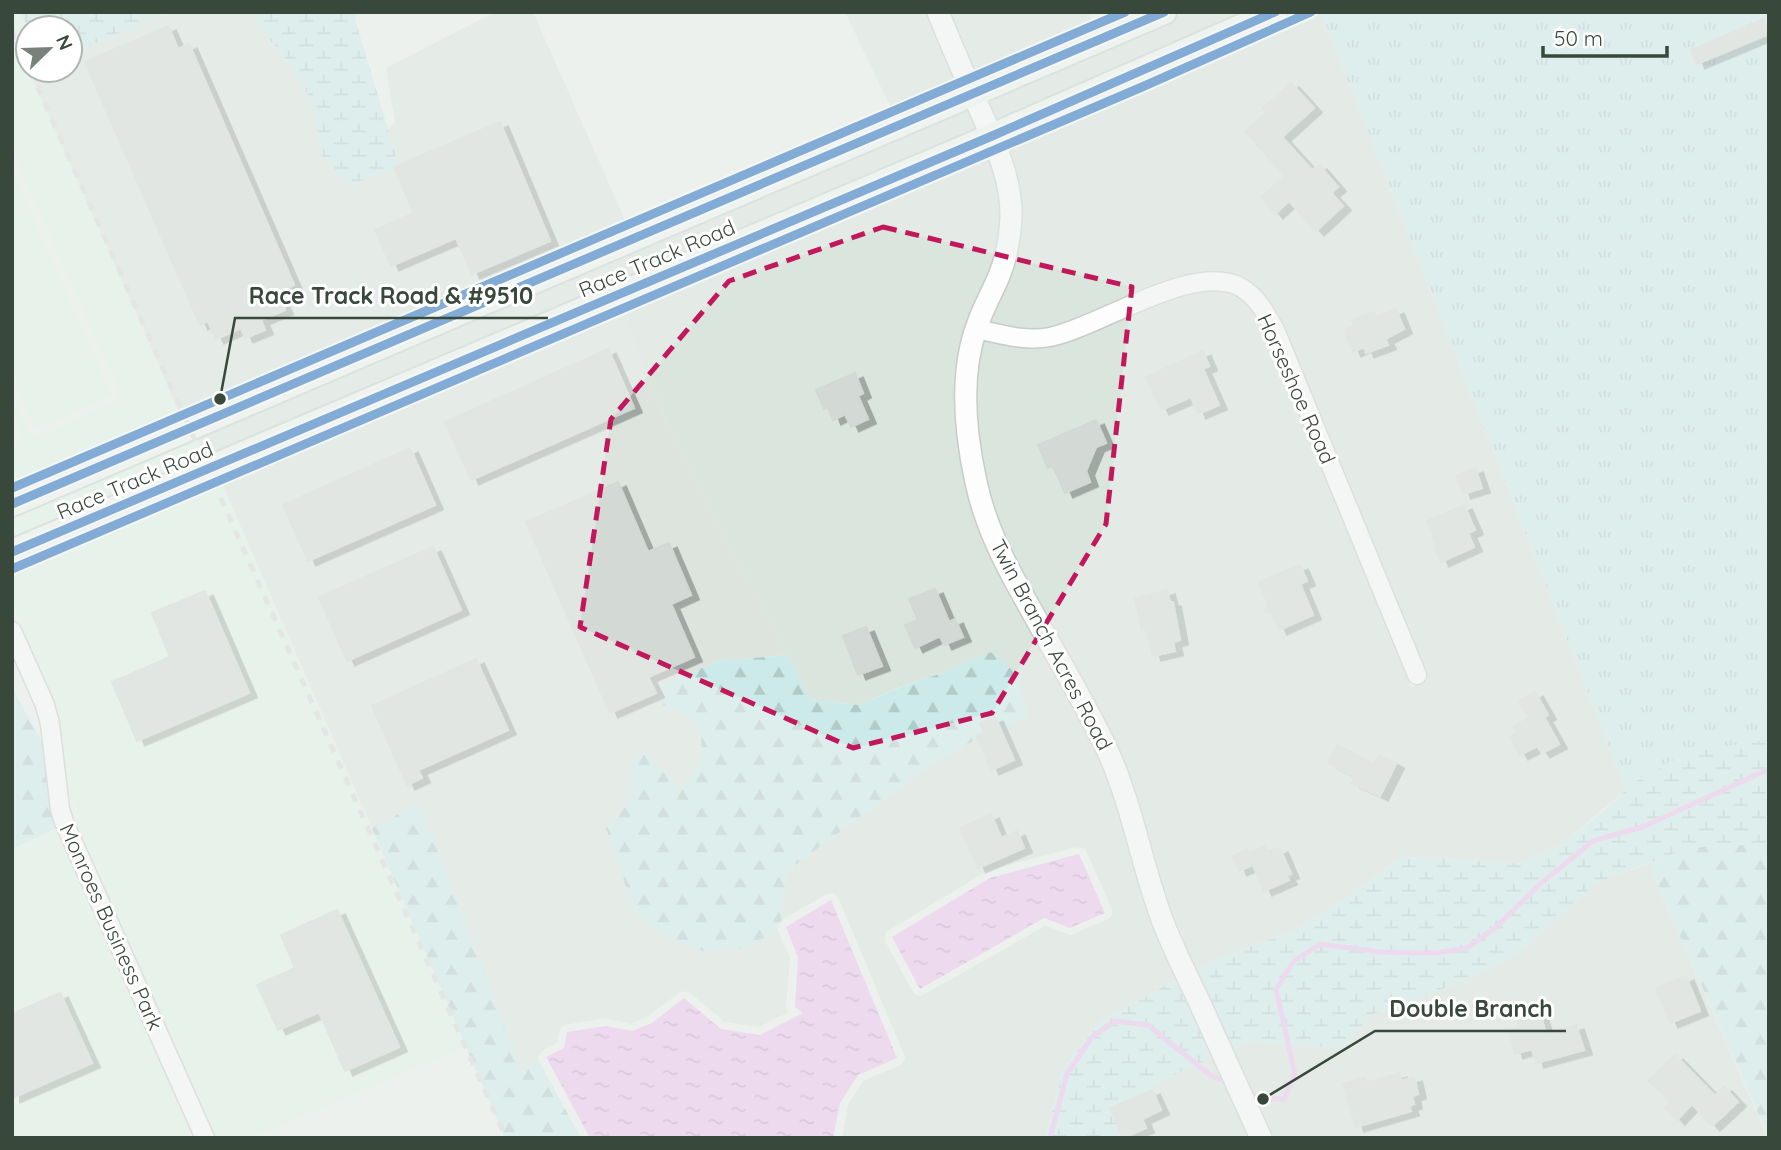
<svg xmlns="http://www.w3.org/2000/svg" width="1781" height="1150" font-family="Quicksand,sans-serif">
	<defs>
		<pattern id="forest-firs" width="22" height="20" patternUnits="userSpaceOnUse" patternTransform="scale(1.75)"><rect width="22" height="20" fill="#cdeaea"/><path d="M5 1l3.5 6h-7zM16 11l3.5 6h-7z" fill="#b1caca"/></pattern>
		<pattern id="wetland-marsh" width="20" height="14" patternUnits="userSpaceOnUse" patternTransform="scale(1.75)"><rect width="20" height="14" fill="#cdeaea"/><path d="M1 5h8M5 5V1M11 12h8M15 12V8" fill="none" stroke="#b1caca"/></pattern>
		<pattern id="park-tufts" width="24" height="20" patternUnits="userSpaceOnUse" patternTransform="scale(1.75)"><rect width="24" height="20" fill="#cdeaea"/><path d="M3 7l-1-3M5 7V3M7 7l1-3M15 17l-1-3M17 17v-4M19 17l1-3" fill="none" stroke="#b1caca"/></pattern>
		<pattern id="water-ripples" width="26" height="14" patternUnits="userSpaceOnUse" patternTransform="scale(1.75)"><rect width="26" height="14" fill="#eebeee"/><path d="M2 4q2-2 4 0t4 0M15 11q2-2 4 0t4 0" fill="none" stroke="#c29cc2"/></pattern>
		<filter id="shadow"><feDropShadow dx="8" dy="4.5" stdDeviation="0" flood-color="#0004"/></filter>
	</defs>
	<rect width="100%" height="100%" fill="#ecf1ee"/>
	<path fill="#d9e5dd" fill-rule="evenodd" d="M 1186,12 L 1255,12 L 997,125 L 985,97 Z
		M 1296,12 L 1321,12 L 1626,790 L 1561,845 L 1522,863 L 1401,857 L 1346,898 L 1293,931 L 1235,952 L 1194,970 L 993,510 L 981,454 L 976,397 L 976,372 L 982,340 L 1004,345 L 1029,348 L 1049,346 L 1072,340 L 1180,295 L 1210,290 L 1224,291 L 1235,295 L 1246,304 L 1256,316 L 1266,334 L 1411,687 L 1428,680 L 1284,326 L 1273,306 L 1260,291 L 1247,281 L 1232,275 L 1213,272 L 1197,273 L 1175,279 L 1066,324 L 1046,329 L 1032,330 L 988,323 L 1009,278 L 1004,140 Z
		M 967,105 L 979,132 L 611,284 L 617,254 Z
		M 986,148 L 994,170 L 1000,191 L 1001,214 L 1000,234 L 991,273 L 976,302 L 975,517 L 987,549 L 1003,582 L 1076,710 L 1102,763 L 1177,979 L 1099,1022 L 1063,1070 L 1045,1138 L 842,1138 L 848,1105 L 863,1081 L 900,1065 L 904,1061 L 905,1057 L 838,897 L 832,893 L 827,894 L 782,920 L 781,916 L 787,871 L 932,764 L 973,741 L 991,652 L 948,671 L 902,686 L 859,705 L 810,700 L 666,421 L 619,303 ZM 1077,847 L 1085,849 L 1112,909 L 1112,914 L 1110,918 L 1071,935 L 1045,926 L 921,996 L 916,995 L 913,992 L 885,941 L 886,932 L 989,870 Z
		M 1648,864 L 1768,1138 L 1582,1138 L 1546,1136 L 1538,1138 L 1271,1138 L 1231,1050 L 1249,1042 L 1344,1048 L 1371,1015 L 1443,989 L 1513,958 L 1598,882 Z
		M 1213,1057 L 1250,1138 L 1122,1138 L 1133,1098 L 1166,1079 Z"/>
	<path fill="#dff3e4" d="M 12,12 L 21,12 L 28,29 L 28,70 L 31,70 L 29,71 L 148,339 L 180,415 L 12,487 L 12,447 L 18,445 L 22,435 L 12,413 L 12,397 L 28,432 L 39,436 L 115,402 L 120,392 L 12,150 Z
		M 12,170 L 112,395 L 36,429 L 12,376 Z
		M 194,436 L 210,459 L 12,543 L 12,514 Z
		M 218,474 L 466,1046 L 250,1138 L 215,1138 L 74,820 L 81,816 L 67,790 L 59,722 L 55,703 L 12,608 L 12,561 Z
		M 56,828 L 194,1138 L 12,1138 L 12,849 Z"/>
	<path fill="#dce4dd" d="M 168,12 L 251,12 L 260,28 L 286,59 L 312,101 L 323,158 L 399,166 L 388,129 L 395,123 L 386,68 L 495,12 L 533,12 L 625,220 L 623,229 L 180,415 L 148,339 L 29,71 L 70,70 L 70,54 Z
		M 845,12 L 927,12 L 957,81 L 891,108 Z
		M 948,12 L 1088,12 L 1093,25 L 975,74 Z
		M 617,254 L 611,284 L 210,459 L 194,436 Z
		M 619,303 L 666,421 L 787,655 L 719,661 L 660,686 L 663,705 L 693,719 L 701,737 L 702,758 L 681,791 L 650,754 L 632,755 L 630,801 L 744,948 L 778,931 L 790,958 L 786,1007 L 789,1012 L 759,1027 L 725,1022 L 690,993 L 685,991 L 679,993 L 648,1016 L 631,1024 L 605,1018 L 564,1025 L 560,1029 L 557,1043 L 541,1052 L 538,1057 L 539,1061 L 521,1071 L 420,804 L 372,828 L 218,474 Z"/>
	<path fill="url(#forest-firs)" d="M 991,652 L 1016,673 L 1026,707 L 1025,718 L 973,741 L 932,764 L 787,871 L 781,916 L 782,920 L 778,926 L 778,931 L 744,948 L 704,951 L 679,943 L 654,929 L 634,911 L 606,828 L 630,801 L 632,755 L 650,754 L 680,790 L 702,758 L 701,737 L 693,719 L 663,705 L 660,686 L 719,661 L 787,655 L 810,700 L 859,705 L 903,686 L 948,671 Z
		M 12,688 L 43,744 L 50,810 L 56,828 L 12,849 Z
		M 420,803 L 521,1070 L 539,1061 L 581,1138 L 505,1138 L 372,828 Z
		M 1769,844 L 1769,1138 L 1648,864 L 1692,847 Z"/>
	<path fill="url(#wetland-marsh)" d="M 21,12 L 168,12 L 70,54 L 70,28 L 28,29 Z
		M 251,12 L 358,12 L 355,19 L 399,166 L 349,186 L 323,158 L 312,101 L 286,59 L 260,28 Z
		M 1769,739 L 1769,844 L 1692,847 L 1598,882 L 1513,958 L 1443,989 L 1371,1015 L 1344,1048 L 1249,1042 L 1231,1050 L 1194,970 L 1235,952 L 1293,931 L 1346,898 L 1401,857 L 1522,863 L 1561,845 L 1603,811 L 1637,780 L 1687,753 Z
		M 1177,979 L 1213,1057 L 1166,1079 L 1133,1098 L 1122,1138 L 1045,1138 L 1063,1070 L 1099,1022 Z"/>
	<path fill="url(#park-tufts)" d="M 1321,12 L 1769,12 L 1769,739 L 1687,753 L 1637,780 L 1626,790 Z"/>
	<path fill="url(#water-ripples)" d="M 1079,854 L 1105,913 L 1070,928 L 1044,918 L 920,989 L 892,937 L 990,878 Z
		M 831,900 L 897,1058 L 858,1075 L 840,1103 L 833,1138 L 590,1138 L 546,1057 L 564,1048 L 567,1032 L 606,1026 L 632,1031 L 652,1023 L 684,998 L 721,1029 L 760,1035 L 803,1013 L 795,1007 L 798,957 L 786,927 Z"/>
	<g fill="none" stroke-linecap="round" stroke-linejoin="round">
		<path stroke="#eebeee" stroke-width="5" d="M 1256,1096 L 1263,1099 L 1284,1099 L 1295,1074 L 1276,989 L 1294,961 L 1320,944 L 1380,952 L 1435,953 L 1467,948 L 1496,927 L 1539,885 L 1593,841 L 1645,826 L 1769,769
			M 1050,1138 L 1067,1074 L 1092,1037 L 1115,1021 L 1148,1025 L 1210,1075 L 1219,1079"/>
	</g>
	<path fill="#d3dad5" stroke="#d2d9d4" stroke-width="2" filter="url(#shadow)" d="M 1764,19 L 1769,34 L 1697,64 L 1691,50 Z
		M 168,26 L 178,49 L 189,44 L 294,285 L 277,292 L 285,310 L 261,320 L 265,330 L 245,338 L 241,328 L 216,339 L 208,321 L 200,325 L 85,62 Z
		M 1291,83 L 1314,108 L 1282,137 L 1312,170 L 1319,165 L 1338,187 L 1331,193 L 1343,206 L 1316,231 L 1289,201 L 1275,214 L 1261,197 L 1285,176 L 1245,131 L 1267,112 L 1263,108 Z
		M 500,122 L 550,241 L 472,274 L 456,238 L 391,266 L 375,230 L 414,213 L 394,167 Z
		M 1396,309 L 1404,329 L 1385,339 L 1388,345 L 1366,353 L 1364,347 L 1353,352 L 1344,330 L 1354,326 L 1352,320 L 1374,312 L 1376,317 Z
		M 608,349 L 634,408 L 471,480 L 445,422 Z
		M 1203,351 L 1209,366 L 1203,369 L 1219,405 L 1198,414 L 1191,397 L 1161,410 L 1146,377 Z
		M 855,373 L 863,393 L 858,396 L 868,419 L 851,427 L 845,414 L 833,420 L 828,407 L 824,409 L 816,390 Z
		M 1096,420 L 1106,443 L 1096,447 L 1086,471 L 1090,482 L 1065,493 L 1053,466 L 1048,468 L 1038,445 Z
		M 410,448 L 435,505 L 308,561 L 283,505 Z
		M 1475,468 L 1482,488 L 1463,494 L 1456,475 Z
		M 618,482 L 648,552 L 669,543 L 691,595 L 671,604 L 694,657 L 648,677 L 656,693 L 610,713 L 526,522 Z
		M 1464,505 L 1475,530 L 1468,533 L 1474,547 L 1441,562 L 1435,549 L 1438,548 L 1427,521 Z
		M 433,547 L 461,610 L 347,661 L 319,597 Z
		M 1300,565 L 1307,581 L 1300,584 L 1313,615 L 1279,630 L 1272,613 L 1265,611 L 1268,604 L 1259,582 Z
		M 935,589 L 949,622 L 955,619 L 963,637 L 944,645 L 940,636 L 915,648 L 905,625 L 918,620 L 909,599 Z
		M 1167,590 L 1170,602 L 1173,602 L 1180,640 L 1173,642 L 1175,651 L 1153,656 L 1146,629 L 1142,630 L 1135,599 Z
		M 205,591 L 249,693 L 137,741 L 112,682 L 170,657 L 152,613 Z
		M 866,627 L 882,666 L 858,675 L 843,636 Z
		M 476,659 L 508,730 L 418,770 L 422,778 L 407,785 L 372,706 Z
		M 1535,692 L 1548,715 L 1544,717 L 1559,744 L 1542,753 L 1537,746 L 1520,755 L 1510,737 L 1517,732 L 1514,726 L 1529,718 L 1519,701 Z
		M 995,717 L 1014,760 L 991,770 L 977,736 L 984,733 L 980,723 Z
		M 1337,745 L 1374,765 L 1379,755 L 1396,764 L 1380,796 L 1352,783 L 1355,777 L 1328,763 Z
		M 991,814 L 1001,838 L 1017,831 L 1024,848 L 978,868 L 960,828 Z
		M 1265,846 L 1268,853 L 1280,848 L 1291,874 L 1286,875 L 1289,880 L 1264,891 L 1253,865 L 1239,871 L 1233,856 L 1247,849 L 1249,853 Z
		M 337,910 L 399,1047 L 345,1071 L 319,1012 L 278,1030 L 257,985 L 295,968 L 281,935 Z
		M 1686,976 L 1700,1011 L 1670,1023 L 1656,988 Z
		M 60,993 L 92,1063 L 12,1098 L 12,1014 Z
		M 1539,1010 L 1546,1034 L 1576,1025 L 1584,1050 L 1536,1063 L 1532,1049 L 1515,1054 L 1509,1031 L 1520,1027 L 1517,1016 Z
		M 1675,1055 L 1715,1096 L 1724,1087 L 1738,1102 L 1712,1126 L 1692,1104 L 1677,1120 L 1665,1107 L 1671,1102 L 1649,1081 Z
		M 1399,1073 L 1401,1081 L 1414,1077 L 1418,1094 L 1412,1096 L 1414,1104 L 1409,1106 L 1411,1111 L 1356,1127 L 1343,1084 L 1365,1078 L 1366,1083 Z
		M 1152,1090 L 1161,1110 L 1142,1119 L 1146,1128 L 1123,1138 L 1110,1108 Z"/>
	<g fill="none" stroke-linecap="round" stroke-linejoin="round">
		<defs>
			<path id="minor" d="M 976,329 C 1000,334 1025,342 1050,337 C 1100,327 1195,260 1242,288 C 1258,298 1266,314 1275,330 L 1417,675
				M 12,631 L 45,705 L 50,724 L 60,809 L 64,822 L 205,1138"/>
			<path id="tertiary" d="M 938,12 C 950,42 963,72 976,101 C 992,138 1012,176 1011,217 C 1010,237 1007,257 999,276 C 992,293 983,308 977,326 C 959,375 965,432 976,482 C 986,530 1010,573 1034,615 C 1059,661 1087,706 1109,754 C 1133,808 1142,867 1163,922 C 1173,948 1186,974 1198,999 C 1219,1046 1240,1092 1261,1138"/>
			<path id="secondary" d="M 12,504 L 1164,12
				M 12,552 L 992,136 L 1275,12"/>
		</defs>
		<use href="#minor" stroke="#c7cdc8" stroke-width="21"/>
		<use href="#tertiary" stroke="#c7cdc8" stroke-width="24"/>
		<use href="#secondary" stroke="#c6d3cb" stroke-width="28"/>
		<use href="#minor" stroke="#fcfdfc" stroke-width="18"/>
		<use href="#tertiary" stroke="#fcfdfc" stroke-width="21"/>
		<use href="#secondary" stroke="#eff7f2" stroke-width="24"/>
		<path stroke="#d9dada" stroke-width="5" stroke-dasharray="9 9" stroke-linecap="butt" d="M 12,31 L 28,66
			M 30,70 L 506,1138"/>
		<defs>
			<path id="cycleway" d="M 12,488 L 1125,12
				M 12,504 L 1164,12
				M 12,552 L 992,136 L 1275,12
				M 12,569 L 1142,87 L 1311,12"/>
		</defs>
		<use href="#cycleway" stroke="#fff" stroke-width="13"/>
		<use href="#cycleway" stroke="#0057b8" stroke-width="9"/>
	</g>
	<path d="M0 0H1781V1150H0ZM 883,227 L 1132,287 L 1106,524 L 992,713 L 853,748 L 580,627 L 611,419 L 729,281 Z" fill="#ecf1ee" fill-opacity=".55" fill-rule="evenodd"/>
	<path fill="none" stroke="#c2185b" stroke-width="5" stroke-dasharray="14 9" stroke-linejoin="round" d="M 883,227 L 1132,287 L 1106,524 L 992,713 L 853,748 L 580,627 L 611,419 L 729,281 Z"/>
	<g text-anchor="middle" stroke-width="6" stroke-linejoin="round" paint-order="stroke">
		<g font-size="21" fill="#38483b" stroke="#fff">
			<text transform="translate(657 259) rotate(-23)" y="7">Race Track Road</text>
			<text transform="translate(1296 389) rotate(66)" y="7">Horseshoe Road</text>
			<text transform="translate(135 481) rotate(-23)" y="7">Race Track Road</text>
			<text transform="translate(1051 645) rotate(62)" y="7">Twin Branch Acres Road</text>
			<text transform="translate(111 927) rotate(66)" y="7">Monroes Business Park</text>
		</g>
	</g>
	<path fill="none" stroke="#38483b" stroke-width="2.5" d="M220 399L235 318H548M1263 1099L1375 1031H1566"/>
	<g fill="#38483b" stroke="#fff" stroke-width="2.5">
		<circle cx="220" cy="399" r="7"/>
		<circle cx="1263" cy="1099" r="7"/>
	</g>
	<g font-size="23" text-anchor="middle" font-weight="bold" fill="#38483b" stroke="#fff" stroke-width="6" stroke-linejoin="round" paint-order="stroke">
		<text x="391" y="304">Race Track Road &amp; #9510</text>
		<text x="1471" y="1017">Double Branch</text>
	</g>
	<rect width="1781" height="1150" fill="none" stroke="#38483b" stroke-width="28"/>
	<g transform="translate(49 49) rotate(67)"><circle r="33" fill="#ffffff" stroke="#afb6b1" stroke-width="2"/>
	<path d="M0-5L12 26L0 18L-12 26Z" fill="#77837a"/>
	<text y="-10" font-size="19" font-weight="bold" text-anchor="middle" fill="#38483b">N</text>
	</g>
	<path d="M1543 46v10h124v-10" fill="none" stroke="#38483b" stroke-width="3.5"/>
	<text x="1554" y="46" font-size="21" fill="#38483b" stroke="#ffffff" stroke-width="5" paint-order="stroke">50 m</text>
</svg>
